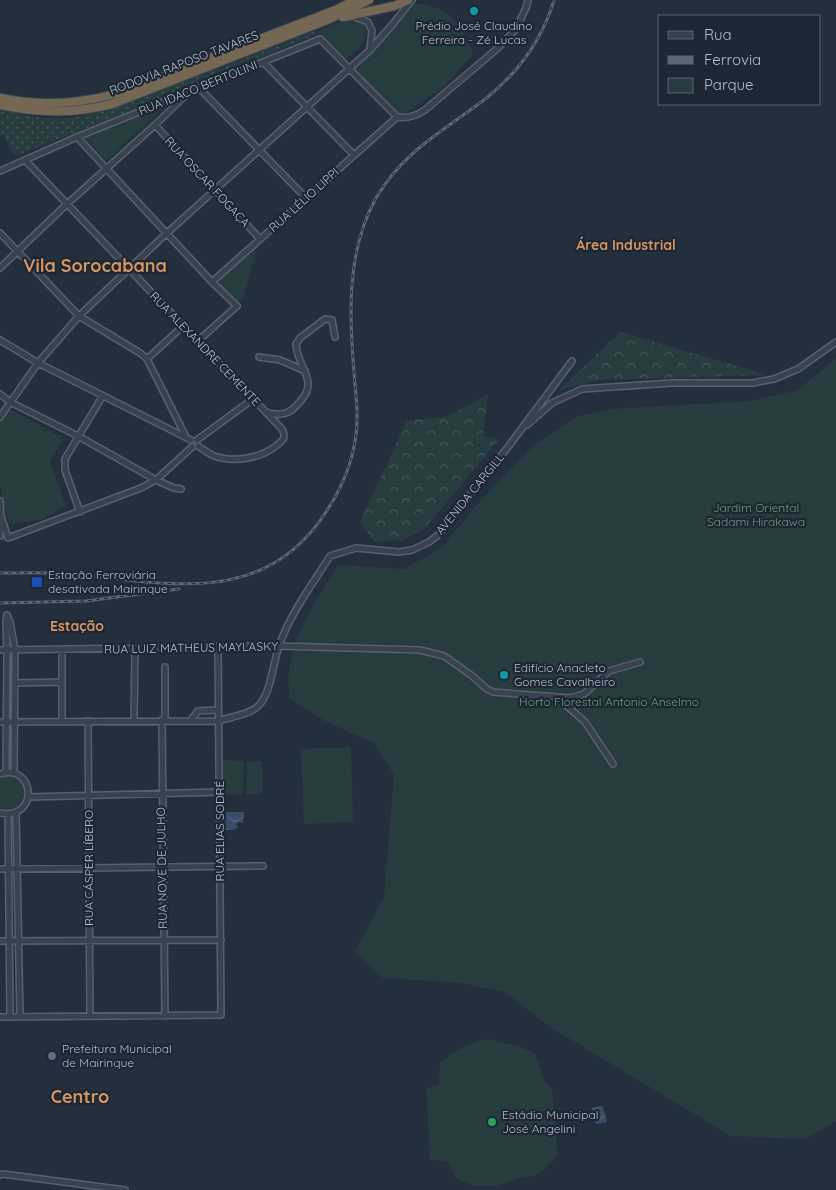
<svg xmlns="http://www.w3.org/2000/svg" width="836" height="1190" font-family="Quicksand,sans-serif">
	<defs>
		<pattern id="grass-dots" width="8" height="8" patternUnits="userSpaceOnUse" patternTransform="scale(1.25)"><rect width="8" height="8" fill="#263c3f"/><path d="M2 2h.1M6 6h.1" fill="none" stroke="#435659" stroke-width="1.8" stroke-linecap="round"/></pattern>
		<pattern id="forest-crowns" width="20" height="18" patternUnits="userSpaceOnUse" patternTransform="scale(1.25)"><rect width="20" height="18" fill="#263c3f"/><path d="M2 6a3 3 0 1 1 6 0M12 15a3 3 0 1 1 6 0" fill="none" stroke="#435659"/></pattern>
		<pattern id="water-waves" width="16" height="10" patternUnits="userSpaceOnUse" patternTransform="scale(1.25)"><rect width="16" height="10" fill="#394c67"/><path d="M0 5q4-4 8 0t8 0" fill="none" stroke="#53647b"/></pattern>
	</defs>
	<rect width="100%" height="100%" fill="#242f3e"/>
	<path fill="url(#grass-dots)" d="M 315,31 L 317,34 L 116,117 L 15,156 L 3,135 L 0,136 L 0,110 L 43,118 L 70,118 L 115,108 Z"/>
	<path fill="url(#forest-crowns)" d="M 620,332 L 767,375 L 598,380 L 559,390 Z
		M 488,395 L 483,436 L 499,440 L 425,528 L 403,540 L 374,542 L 360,521 L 407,421 L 448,416 Z"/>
	<path fill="#263c3f" d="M 425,4 C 431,7 439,8 444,11 C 457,19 469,41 473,55 L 444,87 L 403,115 L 397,115 L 354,67 L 385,39 L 414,5 Z
		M 350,20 L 356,20 L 365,26 C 369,43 357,50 345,60 L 343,60 L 317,31 L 342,21 Z
		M 169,103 L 106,161 L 85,138 Z
		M 256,245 L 257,248 L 244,296 L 237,304 L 214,281 Z
		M 836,358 L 836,1121 L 806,1139 L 731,1136 L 550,1027 L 505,992 L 461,983 L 383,978 L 355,951 L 384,898 L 394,775 L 374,743 L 329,723 L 289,698 C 289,689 288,680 289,671 C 294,632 318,598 338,565 L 405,569 L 443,546 L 480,501 L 533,446 L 576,417 L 611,409 L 751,401 L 798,390 Z
		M 10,409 L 64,439 L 50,461 L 66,506 L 40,520 L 9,524 L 0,486 L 0,422 Z
		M 351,747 L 353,822 L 304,824 L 301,749 Z
		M 223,760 L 244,761 L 243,795 L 222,794 Z
		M 262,761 L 262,794 L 246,794 L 247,762 Z
		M 4,775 C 36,774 28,818 0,808 L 0,777 Z
		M 486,1039 L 519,1046 L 535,1054 L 544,1081 L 552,1089 L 558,1155 L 544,1170 L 535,1176 L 520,1178 L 496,1186 L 474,1186 L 456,1178 L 447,1161 L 430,1160 L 426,1088 L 439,1085 L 440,1063 C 455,1051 468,1043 486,1039 Z"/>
	<path fill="url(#water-waves)" d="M 226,812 L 244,812 L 243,823 L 238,822 L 236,825 L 238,827 L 233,830 L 225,830 Z
		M 603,1106 L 607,1122 L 596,1124 L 592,1108 Z"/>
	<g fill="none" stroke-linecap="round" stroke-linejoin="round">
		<defs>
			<path id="minor" d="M 353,16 L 368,22 L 372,31 L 370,48
				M 263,62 L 354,155
				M 199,88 L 306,198
				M 397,117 C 408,119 416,116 425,110 L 498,48 L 516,29 L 526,8 L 528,0
				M 155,125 L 260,239
				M 77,137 L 212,282 L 237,306 L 198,341
				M 25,160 L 282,429 C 286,437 284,440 277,445 C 262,458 234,463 214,456 C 209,454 203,449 198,446
				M 0,171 L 77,137 L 320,39 L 397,117
				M 0,233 L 79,316 L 140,353 L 147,359 L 186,437
				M 0,268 L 67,204 L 155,125 L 187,94
				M 212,282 L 397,117
				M 0,340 L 38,363 L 191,440
				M 259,357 L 280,360 L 305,371
				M 147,359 L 183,326
				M 0,394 L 10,402 L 78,436 L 156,480 L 174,488 L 181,489
				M 266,412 C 276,416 288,415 295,407 C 323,381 298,372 296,344 L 300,338 L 325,319 L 332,320 L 335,337
				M 0,417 L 38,363 L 79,316 L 167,233 L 370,50 L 392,25 L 412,0
				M 527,425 L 552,403 L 582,389 L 672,383 L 753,383 L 774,379 L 798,369 L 836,342
				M 197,440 L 253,399
				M 0,501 L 1,516 L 0,536
				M 80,512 L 65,470 L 65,459 L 102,397
				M 1,516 L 8,538 L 141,488 L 156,480 L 192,447
				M 7,615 L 10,622 L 15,650 L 14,773
				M 0,650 L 279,646 L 420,650 L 444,656 L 471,675 L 487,689 L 493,692 L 570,698 L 584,694 L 609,671 L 640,662
				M 62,650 L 62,722
				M 15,683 L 62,682
				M 557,697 L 585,722 L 613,764
				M 162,720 L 165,1016
				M 88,721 L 90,1016
				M 134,721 L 135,649
				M 165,721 L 165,667
				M 190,721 L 198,711 L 218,710
				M 0,722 L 218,721 C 230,717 248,715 257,707 C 271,696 273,662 279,646 C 290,614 312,585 330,556 L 356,548 L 399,552 L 412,550 L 429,542 L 438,535 L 508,447 L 572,361
				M 6,772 L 7,650 L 6,621 L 7,615
				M 0,774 C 36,763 39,821 0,813
				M 29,797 L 220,792
				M 16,812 L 20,1017
				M 8,814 L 10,1017
				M 0,869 L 263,866
				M 0,941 L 221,940
				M 0,1017 L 221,1015 L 218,646
				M 0,1175 L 3,1174 L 125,1190"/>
			<path id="highway" d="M 343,17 L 394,6 L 408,0
				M 0,98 C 40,107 79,104 119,93 L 336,10 L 355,0
				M 0,105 C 40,113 72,114 112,104 L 327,20 L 369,0"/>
		</defs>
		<use href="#minor" stroke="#565f6c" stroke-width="8"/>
		<use href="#highway" stroke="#434c59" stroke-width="10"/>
		<use href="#minor" stroke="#38414e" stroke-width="5"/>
		<use href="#highway" stroke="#746855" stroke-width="8"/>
		<defs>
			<path id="rail" d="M 0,573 C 22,573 45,572 67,574 C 164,582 263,610 326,512 C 345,483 358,448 357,413 C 357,404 356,394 355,385 C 350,322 344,256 376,198 C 403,152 443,131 484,100 C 517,74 542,40 554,0
				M 0,603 L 86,601 L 179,589"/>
		</defs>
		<use href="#rail" stroke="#5a6575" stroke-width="3"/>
		<use href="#rail" stroke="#1d2633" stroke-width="1" stroke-dasharray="4" stroke-linecap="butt"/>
	</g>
	<g fill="#0f9aa8" stroke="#1d2633" stroke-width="2">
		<circle cx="474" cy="11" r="5"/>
		<circle cx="504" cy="675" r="5"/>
	</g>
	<rect fill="#1a4fb4" stroke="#1d2633" stroke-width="2" x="31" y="576" width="12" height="12" rx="2.5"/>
	<circle fill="#5c6f8a" stroke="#1d2633" stroke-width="2" cx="52" cy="1056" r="5"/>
	<circle fill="#2e9e5b" stroke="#1d2633" stroke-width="2" cx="492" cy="1122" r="5"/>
	<g text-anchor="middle" stroke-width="4.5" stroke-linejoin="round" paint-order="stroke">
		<g font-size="12" fill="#b4bcc9" stroke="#1d2633" text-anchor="start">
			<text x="474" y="30" text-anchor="middle">Prédio José Claudino<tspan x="474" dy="14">Ferreira - Zé Lucas</tspan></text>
			<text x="48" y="579">Estação Ferroviária<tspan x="48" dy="14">desativada Mairinque</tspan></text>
			<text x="514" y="672">Edifício Anacleto<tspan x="514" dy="14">Gomes Cavalheiro</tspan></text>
			<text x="62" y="1053">Prefeitura Municipal<tspan x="62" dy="14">de Mairinque</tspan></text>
			<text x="502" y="1119">Estádio Municipal<tspan x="502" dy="14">José Angelini</tspan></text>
		</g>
		<g font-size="12" fill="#b4bcc9" stroke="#1d2633">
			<text transform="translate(184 63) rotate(-21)" y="4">RODOVIA RAPOSO TAVARES</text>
			<text transform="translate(198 88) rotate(-22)" y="4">RUA IDACO BERTOLINI</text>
			<text transform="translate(207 182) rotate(47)" y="4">RUA OSCAR FOGAÇA</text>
			<text transform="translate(304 200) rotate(-42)" y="4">RUA LÉLIO LIPPI</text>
			<text transform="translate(205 349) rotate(46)" y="4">RUA ALEXANDRE CEMENTE</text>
			<text transform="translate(470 494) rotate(-51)" y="4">AVENIDA CARGILL</text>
			<text transform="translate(191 648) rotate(-1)" y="4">RUA LUIZ MATHEUS MAYLASKY</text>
			<text transform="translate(220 831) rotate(-90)" y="4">RUA ELIAS SODRÉ</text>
			<text transform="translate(89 868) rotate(-90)" y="4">RUA CÁSPER LÍBERO</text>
			<text transform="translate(162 868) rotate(-91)" y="4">RUA NOVE DE JULHO</text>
		</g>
		<g font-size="12" fill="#6b9a76" stroke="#1d2633">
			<text x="756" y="512">Jardim Oriental<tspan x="756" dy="14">Sadami Hirakawa</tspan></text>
			<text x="609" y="706">Horto Florestal Antonio Anselmo</text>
		</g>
		<g font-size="14" font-weight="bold" fill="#d59563" stroke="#1d2633">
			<text x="626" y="250">Área Industrial</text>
			<text x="77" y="631">Estação</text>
		</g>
		<g font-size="18" font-weight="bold" fill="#d59563" stroke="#1d2633">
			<text x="95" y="272">Vila Sorocabana</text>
			<text x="80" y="1103">Centro</text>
		</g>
	</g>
	<rect x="658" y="15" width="162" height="90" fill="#1d2633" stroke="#59626f"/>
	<rect x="668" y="31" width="25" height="8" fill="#38414e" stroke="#59626f"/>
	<text x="704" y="40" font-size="15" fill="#b4bcc9">Rua</text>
	<rect x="668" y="56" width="25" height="8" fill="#5a6575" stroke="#59626f"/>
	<text x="704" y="65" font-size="15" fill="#b4bcc9">Ferrovia</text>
	<rect x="668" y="78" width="25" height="15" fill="#263c3f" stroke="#59626f"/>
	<text x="704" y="90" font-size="15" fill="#b4bcc9">Parque</text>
</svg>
